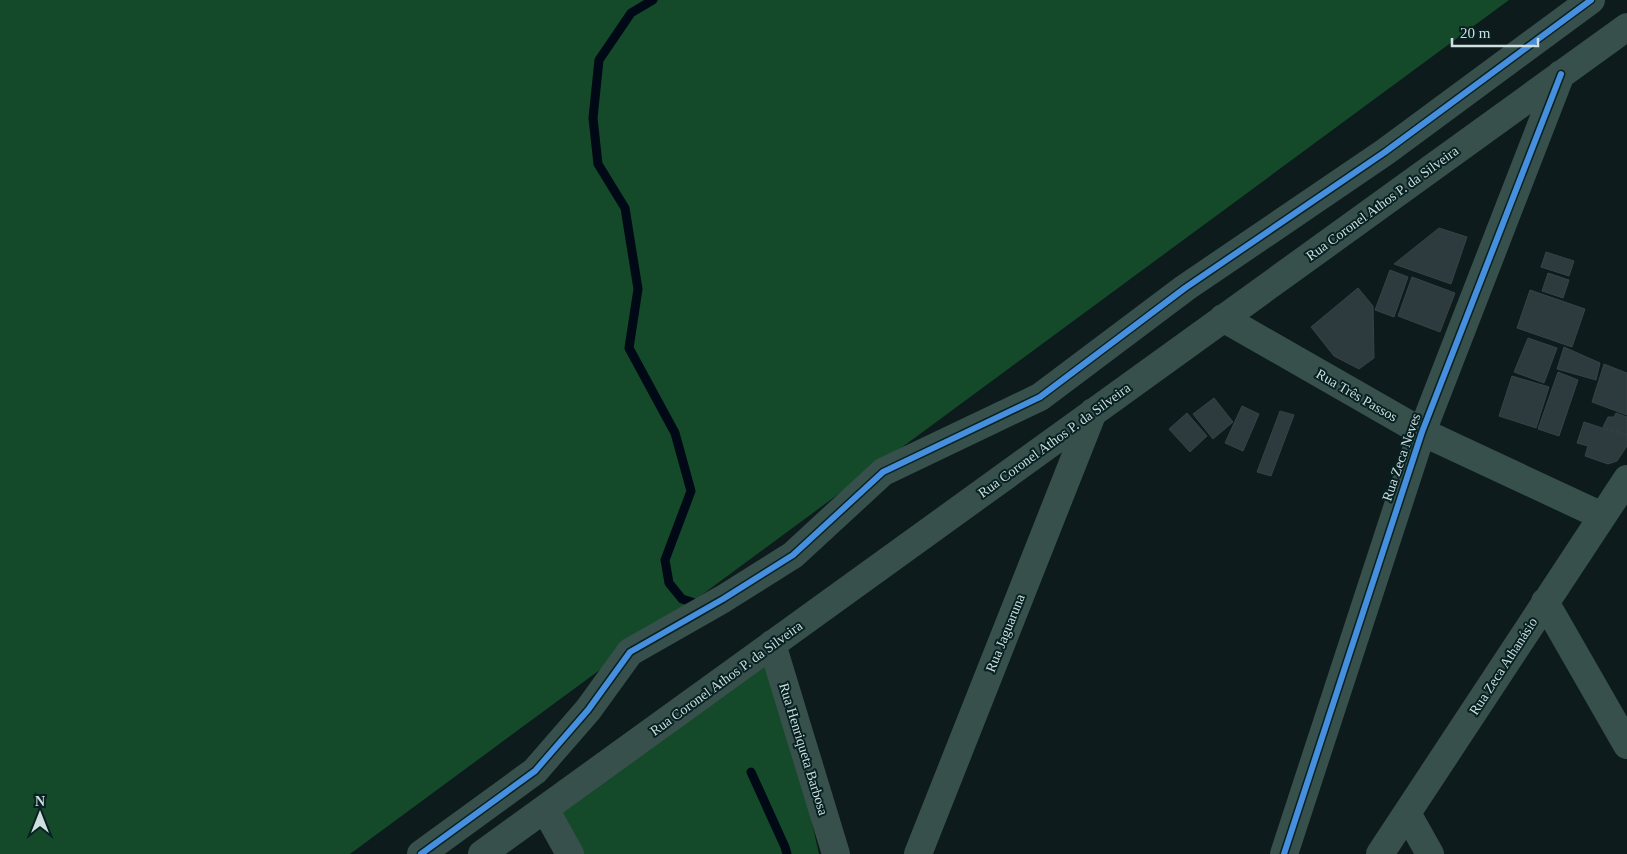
<svg xmlns="http://www.w3.org/2000/svg" width="1627" height="854" font-family="Georgia,serif">
	<rect width="100%" height="100%" fill="#0d1b1c"/>
	<path fill="#144a29" d="M 0,0 L 1509,0 L 350,854 L 0,854 Z
		M 772,644 L 819,854 L 575,854 L 545,809 Z"/>
	<g fill="none" stroke-linecap="round" stroke-linejoin="round">
		<path stroke="#010816" stroke-width="9" d="M 653,0 L 631,13 L 599,60 L 593,118 L 598,164 L 625,208 L 638,289 L 629,348 L 675,433 L 691,491 L 665,560 L 669,583 L 682,599 L 698,604
			M 751,772 L 785,847 L 787,854"/>
	</g>
	<path fill="#2e3b3e" stroke="#374244" d="M 1439,228 L 1467,237 L 1451,284 L 1394,264 Z
		M 1546,252 L 1574,261 L 1569,276 L 1541,267 Z
		M 1390,270 L 1408,277 L 1394,317 L 1375,310 Z
		M 1548,273 L 1569,280 L 1563,298 L 1542,291 Z
		M 1412,277 L 1455,293 L 1440,332 L 1398,316 Z
		M 1358,288 L 1373,306 L 1374,358 L 1359,369 L 1334,356 L 1311,327 Z
		M 1530,290 L 1585,309 L 1572,347 L 1517,328 Z
		M 1528,338 L 1557,348 L 1544,383 L 1514,372 Z
		M 1564,347 L 1600,363 L 1596,380 L 1557,369 Z
		M 1604,364 L 1627,373 L 1627,415 L 1592,402 Z
		M 1558,372 L 1578,380 L 1559,436 L 1538,429 Z
		M 1512,376 L 1549,387 L 1536,428 L 1499,416 Z
		M 1214,398 L 1233,422 L 1213,439 L 1193,414 Z
		M 1242,406 L 1259,414 L 1243,451 L 1225,443 Z
		M 1280,411 L 1294,415 L 1271,476 L 1257,472 Z
		M 1187,413 L 1207,436 L 1190,452 L 1169,429 Z
		M 1616,413 L 1627,417 L 1627,435 L 1603,427 L 1608,417 L 1614,417 Z
		M 1584,422 L 1627,436 L 1627,446 L 1617,461 L 1608,464 L 1585,456 L 1588,446 L 1577,443 Z"/>
	<g fill="none" stroke-linecap="round" stroke-linejoin="round">
		<path stroke="#37504b" stroke-width="28" d="M 1223,318 L 1422,432 L 1602,516
			M 1545,602 L 1627,745
			M 772,644 L 836,854
			M 545,809 L 570,854
			M 1407,813 L 1430,854
			M 421,854 L 535,771 L 588,710 L 630,652 L 723,599 L 793,555 L 883,472 L 1040,397 L 1185,288 L 1385,152 L 1591,0
			M 482,854 L 1627,27
			M 918,854 L 1093,412
			M 1284,854 L 1422,432 L 1561,74
			M 1380,854 L 1627,479"/>
		<defs>
			<path id="cycleway" d="M 421,854 L 535,771 L 588,710 L 630,652 L 723,599 L 793,555 L 883,472 L 1040,397 L 1185,288 L 1385,152 L 1591,0
				M 1284,854 L 1422,432 L 1561,74"/>
		</defs>
		<use href="#cycleway" stroke="#072122" stroke-width="9"/>
		<use href="#cycleway" stroke="#468fdf" stroke-width="6"/>
	</g>
	<g text-anchor="middle" stroke-width="4" stroke-linejoin="round" paint-order="stroke">
		<g font-size="14" fill="#cfdede" stroke="#072122">
			<text transform="translate(1382 203) rotate(-36)" y="5">Rua Coronel Athos P. da Silveira</text>
			<text transform="translate(1357 395) rotate(30)" y="5">Rua Três Passos</text>
			<text transform="translate(1054 440) rotate(-36)" y="5">Rua Coronel Athos P. da Silveira</text>
			<text transform="translate(1401 457) rotate(-71)" y="5">Rua Zeca Neves</text>
			<text transform="translate(1005 633) rotate(-68)" y="5">Rua Jaguaruna</text>
			<text transform="translate(1503 666) rotate(-57)" y="5">Rua Zeca Athanásio</text>
			<text transform="translate(726 678) rotate(-36)" y="5">Rua Coronel Athos P. da Silveira</text>
			<text transform="translate(804 749) rotate(73)" y="5">Rua Henriqueta Barbosa</text>
		</g>
	</g>
	<g transform="translate(40 814)" stroke="#072122" stroke-width="4" paint-order="stroke">
	<path d="M0-4L9 19L0 12L-9 19Z" fill="#cfdede"/>
	<text y="-8" font-size="14" font-weight="bold" text-anchor="middle" fill="#cfdede">N</text>
	</g>
	<path d="M1452 38v8h86v-8" fill="none" stroke="#cfdede" stroke-width="2.5"/>
	<text x="1460" y="38" font-size="15" fill="#cfdede" stroke="#072122" stroke-width="4" paint-order="stroke">20 m</text>
</svg>
